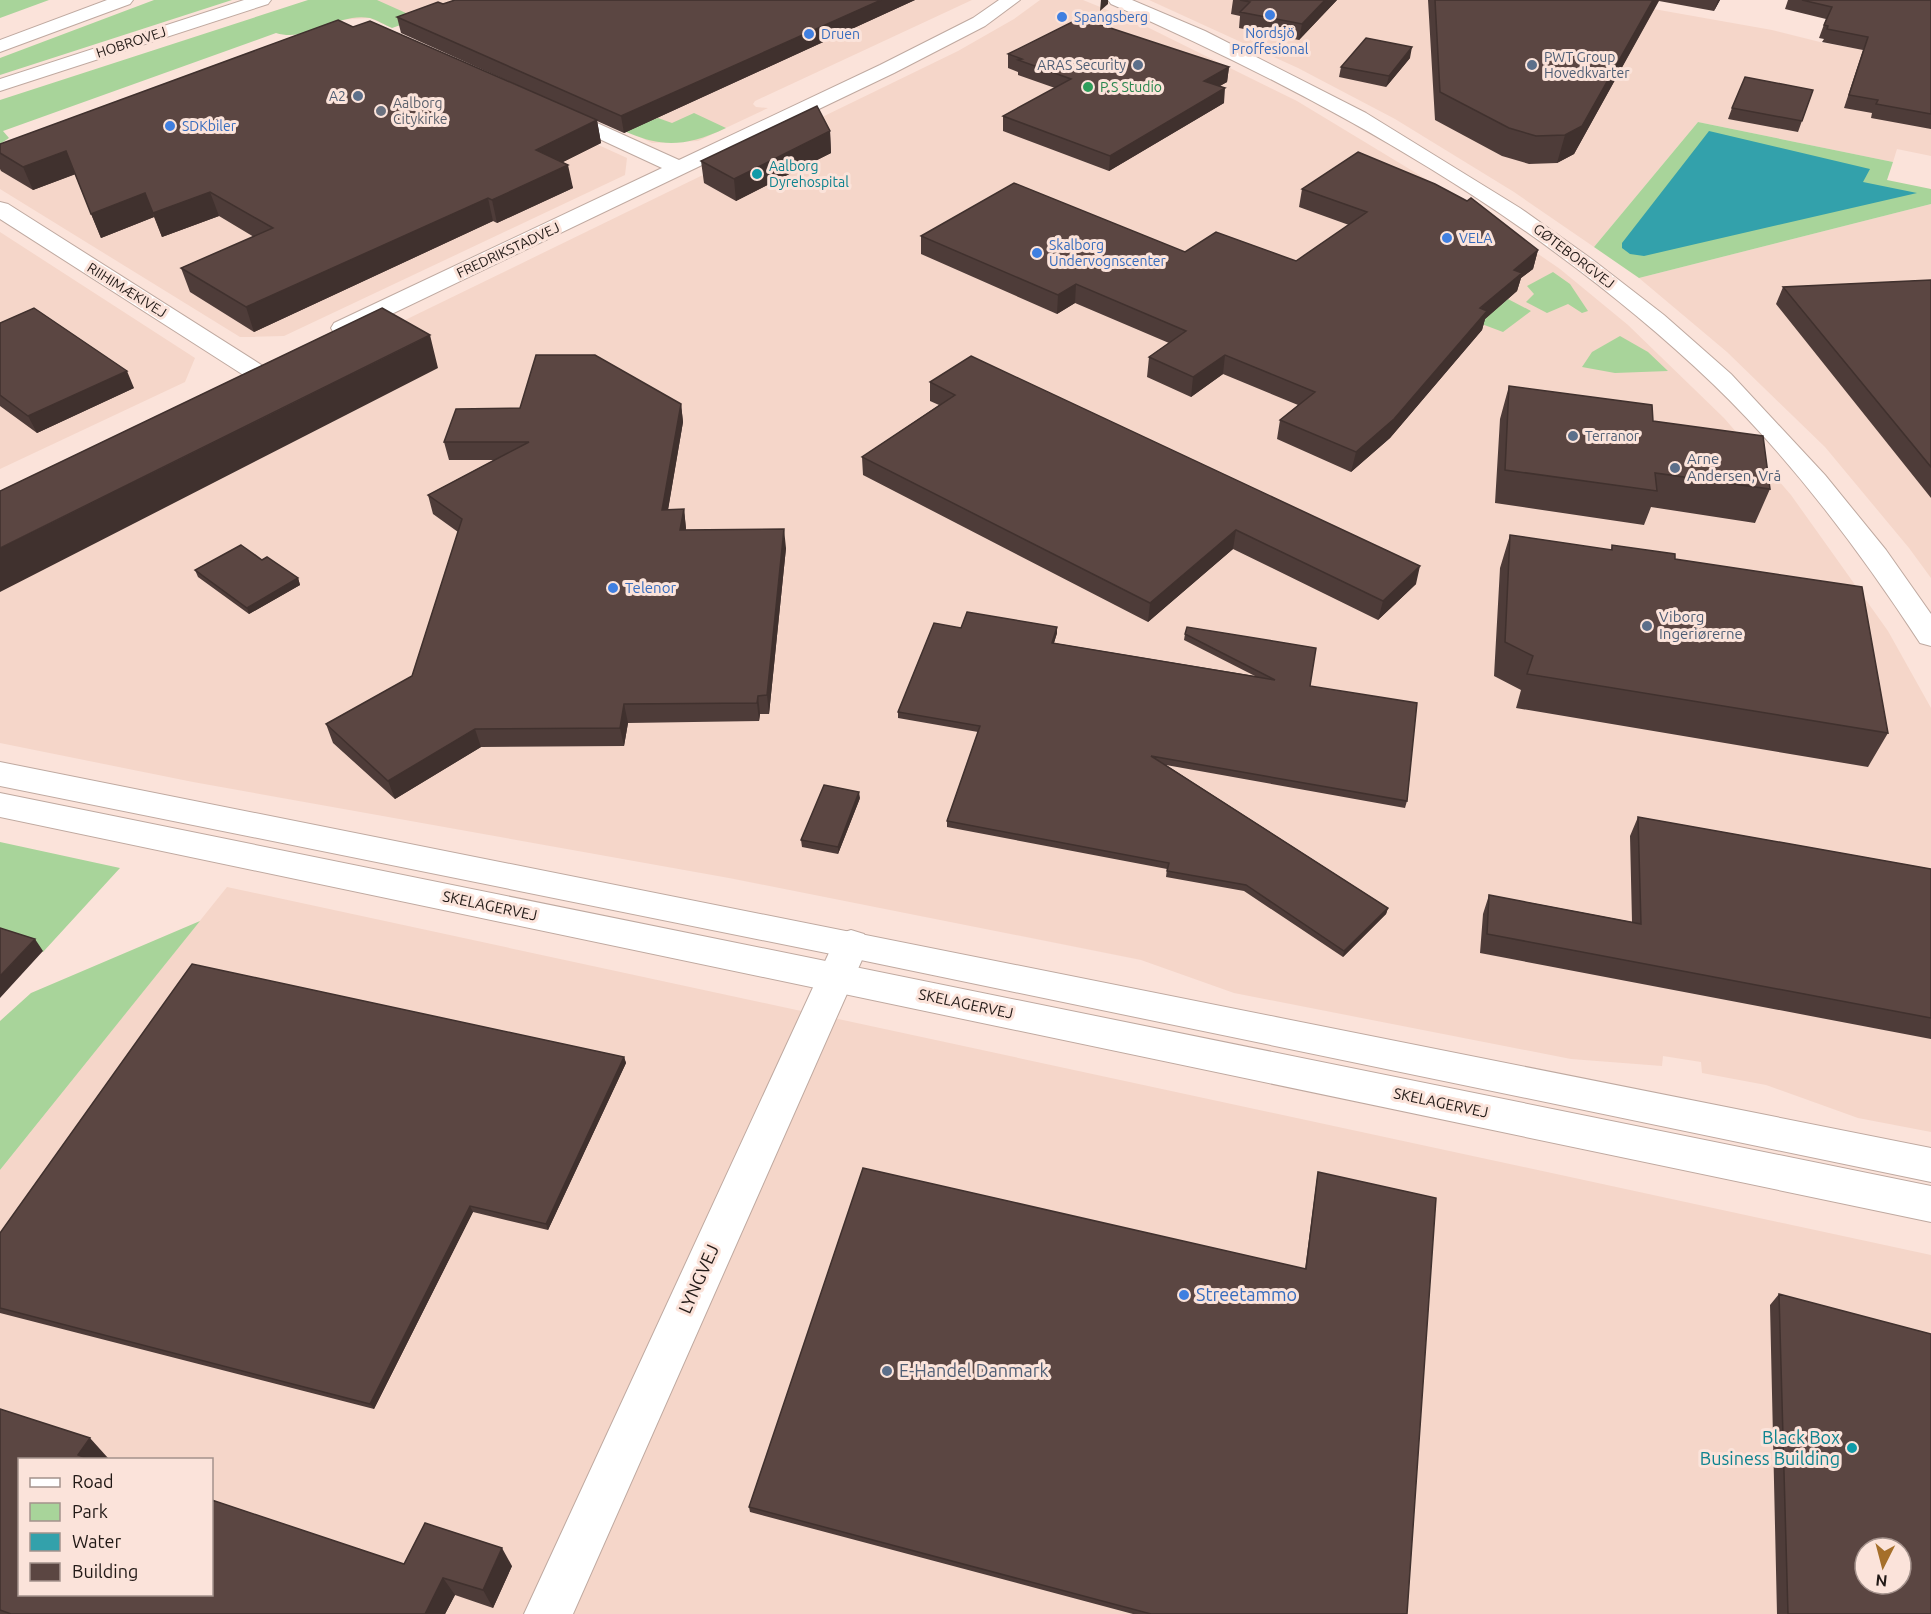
<svg xmlns="http://www.w3.org/2000/svg" width="1931" height="1614" font-family="Ubuntu,sans-serif">
	<rect width="100%" height="100%" fill="#fbe3da"/>
	<path fill="#f5d6c9" fill-rule="evenodd" d="M 340,0 L 972,0 L 755,101 L 753,104 L 756,107 L 768,108 L 698,141 L 652,143 L 406,23 L 392,28 L 370,18 L 336,20 Z
		M 1040,0 L 1083,0 L 1137,22 L 1297,101 L 1454,196 L 1560,269 L 1628,325 L 1724,418 L 1791,495 L 1888,631 L 1931,708 L 1931,1132 L 1858,1118 L 1766,1085 L 1702,1073 L 1701,1062 L 1663,1056 L 1662,1066 L 1571,1059 L 1234,993 L 1141,960 L 729,878 L 193,782 L 0,743 L 0,517 L 958,51 L 1014,19 Z
		M 1149,0 L 1603,0 L 1772,30 L 1824,43 L 1931,61 L 1931,156 L 1897,149 L 1893,162 L 1698,122 L 1594,247 L 1514,192 L 1395,119 L 1298,68 Z
		M 493,97 L 627,158 L 625,175 L 284,336 L 240,337 L 0,189 L 0,162 Z
		M 1931,204 L 1931,578 L 1909,548 L 1825,447 L 1727,352 L 1639,278 Z
		M 0,232 L 195,358 L 185,382 L 0,469 Z
		M 227,887 L 1931,1255 L 1931,1614 L 0,1614 L 0,1170 ZM 20,1460 L 212,1460 L 212,1594 L 20,1594 ZM 1865,1548 L 1901,1548 L 1901,1584 L 1865,1584 Z"/>
	<path fill="#a8d49a" d="M 0,0 L 49,0 L 0,18 Z
		M 154,0 L 232,0 L 0,75 L 0,58 Z
		M 308,0 L 377,0 L 426,22 L 406,23 L 392,28 C 385,25 377,20 370,18 C 337,12 309,43 276,33 L 3,131 L 9,138 L 0,144 L 0,100 Z
		M 603,104 L 647,122 L 658,118 L 672,123 L 694,113 L 726,128 C 664,158 641,138 583,112 Z
		M 1698,122 L 1893,162 L 1887,180 L 1931,189 L 1931,204 L 1639,278 L 1594,247 Z
		M 1553,272 L 1570,284 L 1588,311 L 1582,313 L 1568,304 L 1547,313 L 1526,302 L 1534,294 L 1527,286 Z
		M 1508,299 L 1531,311 L 1503,332 L 1479,323 Z
		M 1620,336 L 1648,352 L 1668,371 L 1615,373 L 1582,367 L 1592,352 Z
		M 0,842 L 120,868 L 43,952 L 0,938 Z
		M 200,921 L 0,1170 L 0,1021 L 31,993 Z"/>
	<path fill="#33a1ab" d="M 1709,131 L 1870,169 L 1863,182 L 1917,193 L 1644,256 L 1630,254 L 1622,248 L 1622,243 Z"/>
	<g fill="none" stroke-linecap="round" stroke-linejoin="round">
		<defs>
			<path id="minor" d="M 999,0 L 1020,0 L 985,26 L 894,73 L 352,333 L 343,335 L 334,333 L 331,328 L 334,323 L 662,168 L 552,117 L 549,113 L 552,109 L 566,109 L 679,160 L 880,65 L 973,18 Z
				M 0,202 L 8,204 L 263,366 L 266,371 L 263,376 L 254,378 L 245,376 L 0,219 Z
				M 851,930 L 864,934 L 869,944 L 573,1614 L 524,1614 L 833,944 L 838,934 Z"/>
			<path id="tertiary" d="M 1108,0 L 1132,0 L 1205,31 L 1366,113 L 1520,208 L 1593,260 L 1664,315 L 1731,374 L 1825,475 L 1886,550 L 1931,614 L 1931,646 L 1920,643 C 1862,554 1790,458 1713,384 C 1540,219 1329,99 1111,4 Z
				M 0,762 L 1931,1148 L 1931,1182 L 851,958 L 0,786 Z
				M 0,793 L 1931,1186 L 1931,1222 L 0,817 Z"/>
			<path id="secondary" d="M 107,0 L 133,0 L 130,4 L 0,52 L 0,40 Z
				M 244,0 L 271,0 L 268,4 L 0,91 L 0,79 Z"/>
		</defs>
		<use href="#minor" stroke="#bfa9a0" stroke-width="2"/>
		<use href="#tertiary" stroke="#bfa9a0" stroke-width="2"/>
		<use href="#secondary" stroke="#bfa9a0" stroke-width="2"/>
		<use href="#minor" fill="#fff" fill-rule="evenodd"/>
		<use href="#tertiary" fill="#fff" fill-rule="evenodd"/>
		<use href="#secondary" fill="#fff" fill-rule="evenodd"/>
	</g>
	<path fill="#4e3c39" d="M 915,0 L 624,133 L 597,121 L 601,143 L 563,162 L 573,188 L 497,223 L 493,221 L 254,332 L 190,292 L 181,268 L 254,237 L 219,216 L 162,237 L 154,217 L 101,238 L 75,174 L 33,190 L 1,171 L 0,169 L 0,144 L 353,27 L 530,91 L 401,33 L 397,17 L 443,4 Z
		M 1233,0 L 1337,0 L 1299,40 L 1239,28 L 1240,16 L 1231,14 Z
		M 1428,0 L 1720,0 L 1714,11 L 1659,1 L 1574,154 L 1557,163 L 1529,164 L 1502,156 L 1435,120 Z
		M 1788,0 L 1931,0 L 1931,129 L 1871,118 L 1872,113 L 1844,108 L 1863,50 L 1822,42 L 1824,39 L 1819,38 L 1826,19 L 1785,9 Z
		M 1008,54 L 1229,67 L 1227,82 L 1219,86 L 1224,103 L 1109,171 L 1003,131 L 1003,116 L 1055,88 L 1018,75 L 1018,72 L 1008,68 Z
		M 1410,58 L 1386,87 L 1339,77 L 1341,67 Z
		M 1813,90 L 1798,132 L 1728,119 L 1732,108 Z
		M 830,131 L 831,153 L 736,201 L 704,183 L 701,161 Z
		M 1302,189 L 1538,250 L 1533,269 L 1521,278 L 1517,291 L 1485,319 L 1482,330 L 1390,438 L 1351,472 L 1277,439 L 1280,420 L 1298,405 L 1223,374 L 1191,397 L 1147,377 L 1149,357 L 1169,343 L 1075,303 L 1057,314 L 921,254 L 921,236 L 1185,252 L 1296,261 L 1349,225 L 1299,207 Z
		M 1931,280 L 1931,498 L 1776,304 L 1783,287 Z
		M 0,323 L 134,388 L 37,433 L 0,406 Z
		M 930,382 L 1416,584 L 1378,620 L 1233,549 L 1148,622 L 863,475 L 862,457 L 939,405 L 930,401 Z
		M 1509,386 L 1653,421 L 1770,489 L 1755,523 L 1651,507 L 1644,525 L 1495,503 L 1500,419 Z
		M 681,404 L 683,422 L 668,509 L 684,509 L 686,530 L 786,548 L 769,714 L 760,714 L 759,721 L 628,723 L 624,746 L 481,747 L 395,799 L 333,743 L 326,724 L 412,676 L 458,532 L 433,514 L 428,495 L 494,460 L 449,460 L 444,442 L 520,408 Z
		M 1510,535 L 1611,550 L 1612,545 L 1675,559 L 1888,733 L 1868,767 L 1516,708 L 1521,690 L 1494,676 L 1500,568 Z
		M 262,560 L 298,578 L 300,585 L 249,614 L 198,577 L 195,570 Z
		M 961,628 L 1057,633 L 1054,643 L 1255,676 L 1184,640 L 1185,634 L 1310,686 L 1407,801 L 1405,808 L 1166,765 L 1388,908 L 1386,914 L 1343,957 L 1244,891 L 1166,877 L 1167,869 L 947,827 L 947,821 L 978,732 L 898,718 L 898,712 Z
		M 860,798 L 838,854 L 802,847 L 801,840 Z
		M 1638,817 L 1931,869 L 1931,1039 L 1480,953 L 1483,914 L 1489,895 L 1632,922 L 1630,836 Z
		M 624,1057 L 626,1063 L 548,1230 L 473,1212 L 374,1409 L 0,1313 L 0,1233 Z
		M 1318,1172 L 1407,1614 L 1133,1614 L 750,1512 L 749,1507 L 1305,1269 L 1317,1178 Z
		M 1779,1294 L 1931,1614 L 1777,1614 L 1770,1305 Z
		M 0,1409 L 108,1458 L 107,1460 L 20,1460 L 404,1564 L 512,1566 L 493,1608 L 455,1595 L 445,1614 L 0,1614 Z"/>
	<path fill="#40312e" d="M 881,0 L 915,0 L 624,133 L 621,116 Z
		M 1101,0 L 1108,0 L 1108,4 L 1100,11 Z
		M 1325,0 L 1337,0 L 1299,40 L 1302,24 Z
		M 1653,0 L 1659,0 L 1574,154 L 1557,163 L 1565,135 Z
		M 1718,0 L 1720,0 L 1714,11 Z
		M 1412,47 L 1410,58 L 1386,87 L 1389,76 Z
		M 1229,67 L 1227,82 L 1203,96 L 1204,81 Z
		M 1225,88 L 1224,103 L 1109,171 L 1110,156 Z
		M 597,120 L 601,143 L 541,173 L 536,150 Z
		M 830,131 L 831,153 L 736,201 L 734,179 Z
		M 66,151 L 76,174 L 33,190 L 23,167 Z
		M 568,165 L 573,188 L 497,223 L 492,200 Z
		M 210,192 L 219,216 L 162,237 L 153,213 Z
		M 145,193 L 154,217 L 101,238 L 91,214 Z
		M 488,198 L 493,221 L 254,332 L 246,307 Z
		M 1538,250 L 1533,269 L 1521,278 L 1517,291 L 1485,319 L 1482,330 L 1390,438 L 1351,472 L 1356,452 L 1514,270 Z
		M 1076,284 L 1075,303 L 1057,314 L 1058,295 Z
		M 430,335 L 438,368 L 0,592 L 0,548 Z
		M 1225,355 L 1223,374 L 1191,397 L 1193,377 Z
		M 127,371 L 134,388 L 37,433 L 28,416 Z
		M 681,404 L 683,422 L 665,528 L 662,510 Z
		M 684,509 L 686,528 L 683,548 L 680,530 Z
		M 784,529 L 786,548 L 769,714 L 767,695 Z
		M 1236,530 L 1233,549 L 1148,622 L 1150,603 Z
		M 1420,566 L 1416,584 L 1378,620 L 1383,601 Z
		M 298,578 L 300,585 L 249,614 L 247,608 Z
		M 1057,627 L 1057,633 L 1052,649 L 1052,643 Z
		M 758,696 L 760,714 L 759,721 L 757,703 Z
		M 624,704 L 628,723 L 624,746 L 620,728 Z
		M 475,729 L 481,747 L 395,799 L 388,781 Z
		M 859,792 L 860,798 L 838,854 L 838,847 Z
		M 1388,908 L 1386,914 L 1343,957 L 1344,951 Z
		M 35,939 L 43,951 L 0,998 L 0,976 Z
		M 624,1057 L 626,1063 L 548,1230 L 546,1224 Z
		M 470,1206 L 473,1212 L 374,1409 L 370,1404 Z
		M 90,1438 L 108,1458 L 107,1460 L 82,1460 L 78,1455 Z
		M 502,1548 L 512,1566 L 493,1608 L 483,1590 Z
		M 443,1578 L 455,1595 L 445,1614 L 425,1614 Z"/>
	<path fill="#5b4642" stroke="#40312e" stroke-width="1.5" fill-rule="evenodd" d="M 455,0 L 881,0 L 621,116 L 397,17 L 438,2 L 443,4 Z
		M 1240,0 L 1325,0 L 1302,24 L 1240,12 L 1250,2 Z
		M 1435,0 L 1653,0 L 1582,126 L 1565,135 L 1536,136 L 1509,128 L 1440,92 Z
		M 1802,0 L 1931,0 L 1931,114 L 1876,104 L 1878,100 L 1849,95 L 1868,37 L 1827,29 L 1828,26 L 1824,25 L 1832,7 Z
		M 1080,18 L 1229,67 L 1204,81 L 1225,88 L 1110,156 L 1003,116 L 1071,79 L 1018,60 L 1022,59 L 1008,54 Z
		M 338,20 L 353,27 L 370,21 L 597,120 L 536,150 L 568,165 L 492,200 L 488,198 L 246,307 L 181,268 L 273,228 L 210,192 L 153,213 L 145,193 L 91,214 L 66,151 L 23,167 L 0,153 L 0,144 Z
		M 1366,38 L 1412,47 L 1389,76 L 1341,67 Z
		M 1745,77 L 1813,90 L 1802,121 L 1732,108 Z
		M 817,106 L 830,131 L 734,179 L 701,161 Z
		M 1358,152 L 1435,184 L 1467,201 L 1471,198 L 1538,250 L 1514,270 L 1522,273 L 1480,308 L 1487,311 L 1394,419 L 1356,452 L 1280,420 L 1315,392 L 1225,355 L 1193,377 L 1149,357 L 1186,331 L 1076,284 L 1058,295 L 921,236 L 1014,183 L 1185,252 L 1216,232 L 1296,261 L 1367,212 L 1302,189 Z
		M 1931,280 L 1931,467 L 1783,287 Z
		M 34,308 L 127,371 L 28,416 L 0,395 L 0,323 Z
		M 382,308 L 430,335 L 0,548 L 0,491 Z
		M 536,355 L 595,355 L 681,404 L 662,510 L 684,509 L 680,530 L 784,529 L 767,695 L 758,696 L 757,703 L 624,704 L 620,728 L 475,729 L 388,781 L 326,724 L 412,676 L 462,519 L 428,495 L 529,442 L 444,442 L 456,409 L 520,408 Z
		M 971,356 L 1420,566 L 1383,601 L 1236,530 L 1150,603 L 862,457 L 955,395 L 930,382 Z
		M 1509,386 L 1652,405 L 1653,421 L 1763,436 L 1770,489 L 1655,473 L 1657,491 L 1505,470 Z
		M 1510,535 L 1612,550 L 1612,545 L 1675,554 L 1675,559 L 1862,587 L 1888,733 L 1527,674 L 1533,656 L 1505,642 Z
		M 241,545 L 262,560 L 267,557 L 298,578 L 247,608 L 195,570 Z
		M 967,612 L 1057,627 L 1052,643 L 1275,680 L 1185,634 L 1187,627 L 1316,648 L 1310,686 L 1417,703 L 1407,801 L 1151,756 L 1388,908 L 1344,951 L 1246,885 L 1167,871 L 1169,863 L 947,821 L 980,726 L 898,712 L 934,623 L 961,628 Z
		M 824,785 L 859,792 L 838,847 L 801,840 Z
		M 1638,817 L 1931,869 L 1931,1018 L 1487,934 L 1489,895 L 1641,924 Z
		M 0,928 L 35,939 L 0,976 Z
		M 192,964 L 624,1057 L 546,1224 L 470,1206 L 370,1404 L 0,1308 L 0,1233 Z
		M 863,1168 L 1306,1269 L 1318,1172 L 1436,1198 L 1407,1614 L 1151,1614 L 749,1507 Z
		M 1779,1294 L 1931,1334 L 1931,1614 L 1788,1614 ZM 1865,1548 L 1901,1548 L 1901,1584 L 1865,1584 Z
		M 0,1409 L 90,1438 L 78,1455 L 91,1460 L 20,1460 L 20,1594 L 212,1594 L 212,1500 L 404,1564 L 425,1523 L 502,1548 L 483,1590 L 443,1578 L 425,1614 L 11,1614 L 0,1610 Z"/>
	<g fill="#3f7fe0" stroke="#fbe3da" stroke-width="2">
		<circle cx="1270" cy="15" r="6"/>
		<circle cx="1062" cy="17" r="6"/>
		<circle cx="809" cy="34" r="6"/>
		<circle cx="170" cy="126" r="6"/>
		<circle cx="1447" cy="238" r="6"/>
		<circle cx="1037" cy="253" r="6"/>
		<circle cx="613" cy="588" r="6"/>
		<circle cx="1184" cy="1295" r="6"/>
	</g>
	<g fill="#5c6f8a" stroke="#fbe3da" stroke-width="2">
		<circle cx="1138" cy="65" r="6"/>
		<circle cx="1532" cy="65" r="6"/>
		<circle cx="358" cy="96" r="6"/>
		<circle cx="1573" cy="436" r="6"/>
		<circle cx="1675" cy="468" r="6"/>
		<circle cx="1647" cy="626" r="6"/>
		<circle cx="887" cy="1371" r="6"/>
	</g>
	<circle fill="#2e9e5b" stroke="#fbe3da" stroke-width="2" cx="1088" cy="87" r="6"/>
	<circle fill="#6b7280" stroke="#fbe3da" stroke-width="2" cx="381" cy="111" r="6"/>
	<g fill="#0f9aa8" stroke="#fbe3da" stroke-width="2">
		<circle cx="757" cy="174" r="6"/>
		<circle cx="1852" cy="1448" r="6"/>
	</g>
	<g text-anchor="middle" stroke-width="6" stroke-linejoin="round" paint-order="stroke">
		<g font-size="14" fill="#366cbe" stroke="#fbe3da" text-anchor="start">
			<text x="1074" y="22">Spangsberg</text>
			<text x="1270" y="38" text-anchor="middle">Nordsjö<tspan x="1270" dy="16">Proffesional</tspan></text>
			<text x="821" y="39">Druen</text>
			<text x="182" y="131">SDKbiler</text>
			<text x="1459" y="243">VELA</text>
			<text x="1049" y="250">Skalborg<tspan x="1049" dy="16">Undervognscenter</tspan></text>
		</g>
		<g font-size="14" fill="#211916" stroke="#fbe3da">
			<text transform="translate(131 42) rotate(-18)" y="5">HOBROVEJ</text>
			<text transform="translate(508 250) rotate(-25)" y="5">FREDRIKSTADVEJ</text>
			<text transform="translate(1574 256) rotate(37)" y="5">GØTEBORGVEJ</text>
			<text transform="translate(127 290) rotate(32)" y="5">RIIHIMÆKIVEJ</text>
		</g>
		<g font-size="14" fill="#4e5e75" stroke="#fbe3da" text-anchor="start">
			<text x="1544" y="62">PWT Group<tspan x="1544" dy="16">Hovedkvarter</tspan></text>
			<text x="1126" y="70" text-anchor="end">ARAS Security</text>
			<text x="346" y="101" text-anchor="end">A2</text>
			<text x="1585" y="441">Terranor</text>
		</g>
		<g font-size="14" fill="#27864d" stroke="#fbe3da" text-anchor="start">
			<text x="1100" y="92">P.S Studio</text>
		</g>
		<g font-size="14" fill="#5b616d" stroke="#fbe3da" text-anchor="start">
			<text x="393" y="108">Aalborg<tspan x="393" dy="16">Citykirke</tspan></text>
		</g>
		<g font-size="14" fill="#0d838f" stroke="#fbe3da" text-anchor="start">
			<text x="769" y="171">Aalborg<tspan x="769" dy="16">Dyrehospital</tspan></text>
		</g>
		<g font-size="15" fill="#4e5e75" stroke="#fbe3da" text-anchor="start">
			<text x="1687" y="464">Arne<tspan x="1687" dy="17">Andersen, Vrå</tspan></text>
			<text x="1659" y="622">Viborg<tspan x="1659" dy="17">Ingeriørerne</tspan></text>
		</g>
		<g font-size="15" fill="#366cbe" stroke="#fbe3da" text-anchor="start">
			<text x="625" y="593">Telenor</text>
		</g>
		<g font-size="15" fill="#211916" stroke="#fbe3da">
			<text transform="translate(490 906) rotate(12)" y="5">SKELAGERVEJ</text>
			<text transform="translate(966 1004) rotate(12)" y="5">SKELAGERVEJ</text>
			<text transform="translate(1441 1103) rotate(12)" y="5">SKELAGERVEJ</text>
		</g>
		<g font-size="18" fill="#211916" stroke="#fbe3da">
			<text transform="translate(699 1279) rotate(-66)" y="6">LYNGVEJ</text>
		</g>
		<g font-size="18" fill="#366cbe" stroke="#fbe3da" text-anchor="start">
			<text x="1196" y="1301">Streetammo</text>
		</g>
		<g font-size="18" fill="#4e5e75" stroke="#fbe3da" text-anchor="start">
			<text x="899" y="1377">E-Handel Danmark</text>
		</g>
		<g font-size="18" fill="#0d838f" stroke="#fbe3da" text-anchor="end">
			<text x="1840" y="1444">Black Box<tspan x="1840" dy="21">Business Building</tspan></text>
		</g>
	</g>
	<rect x="18" y="1458" width="195" height="138" fill="#fbe3da" stroke="#a4928c" stroke-width="1.5"/>
	<rect x="30" y="1478" width="30" height="9" fill="#ffffff" stroke="#a4928c" stroke-width="1.5"/>
	<text x="72" y="1488" font-size="18" fill="#211916">Road</text>
	<rect x="30" y="1503" width="30" height="18" fill="#a8d49a" stroke="#a4928c" stroke-width="1.5"/>
	<text x="72" y="1518" font-size="18" fill="#211916">Park</text>
	<rect x="30" y="1533" width="30" height="18" fill="#33a1ab" stroke="#a4928c" stroke-width="1.5"/>
	<text x="72" y="1548" font-size="18" fill="#211916">Water</text>
	<rect x="30" y="1563" width="30" height="18" fill="#5b4642" stroke="#a4928c" stroke-width="1.5"/>
	<text x="72" y="1578" font-size="18" fill="#211916">Building</text>
	<g transform="translate(1883 1566) rotate(186)"><circle r="28" fill="#fbe3da" stroke="#a4928c" stroke-width="1.5"/>
	<path d="M0-4.5L10 22L0 15L-10 22Z" fill="#a56f2a"/>
	<text y="-9" font-size="16" font-weight="bold" text-anchor="middle" fill="#211916">N</text>
	</g>
</svg>
